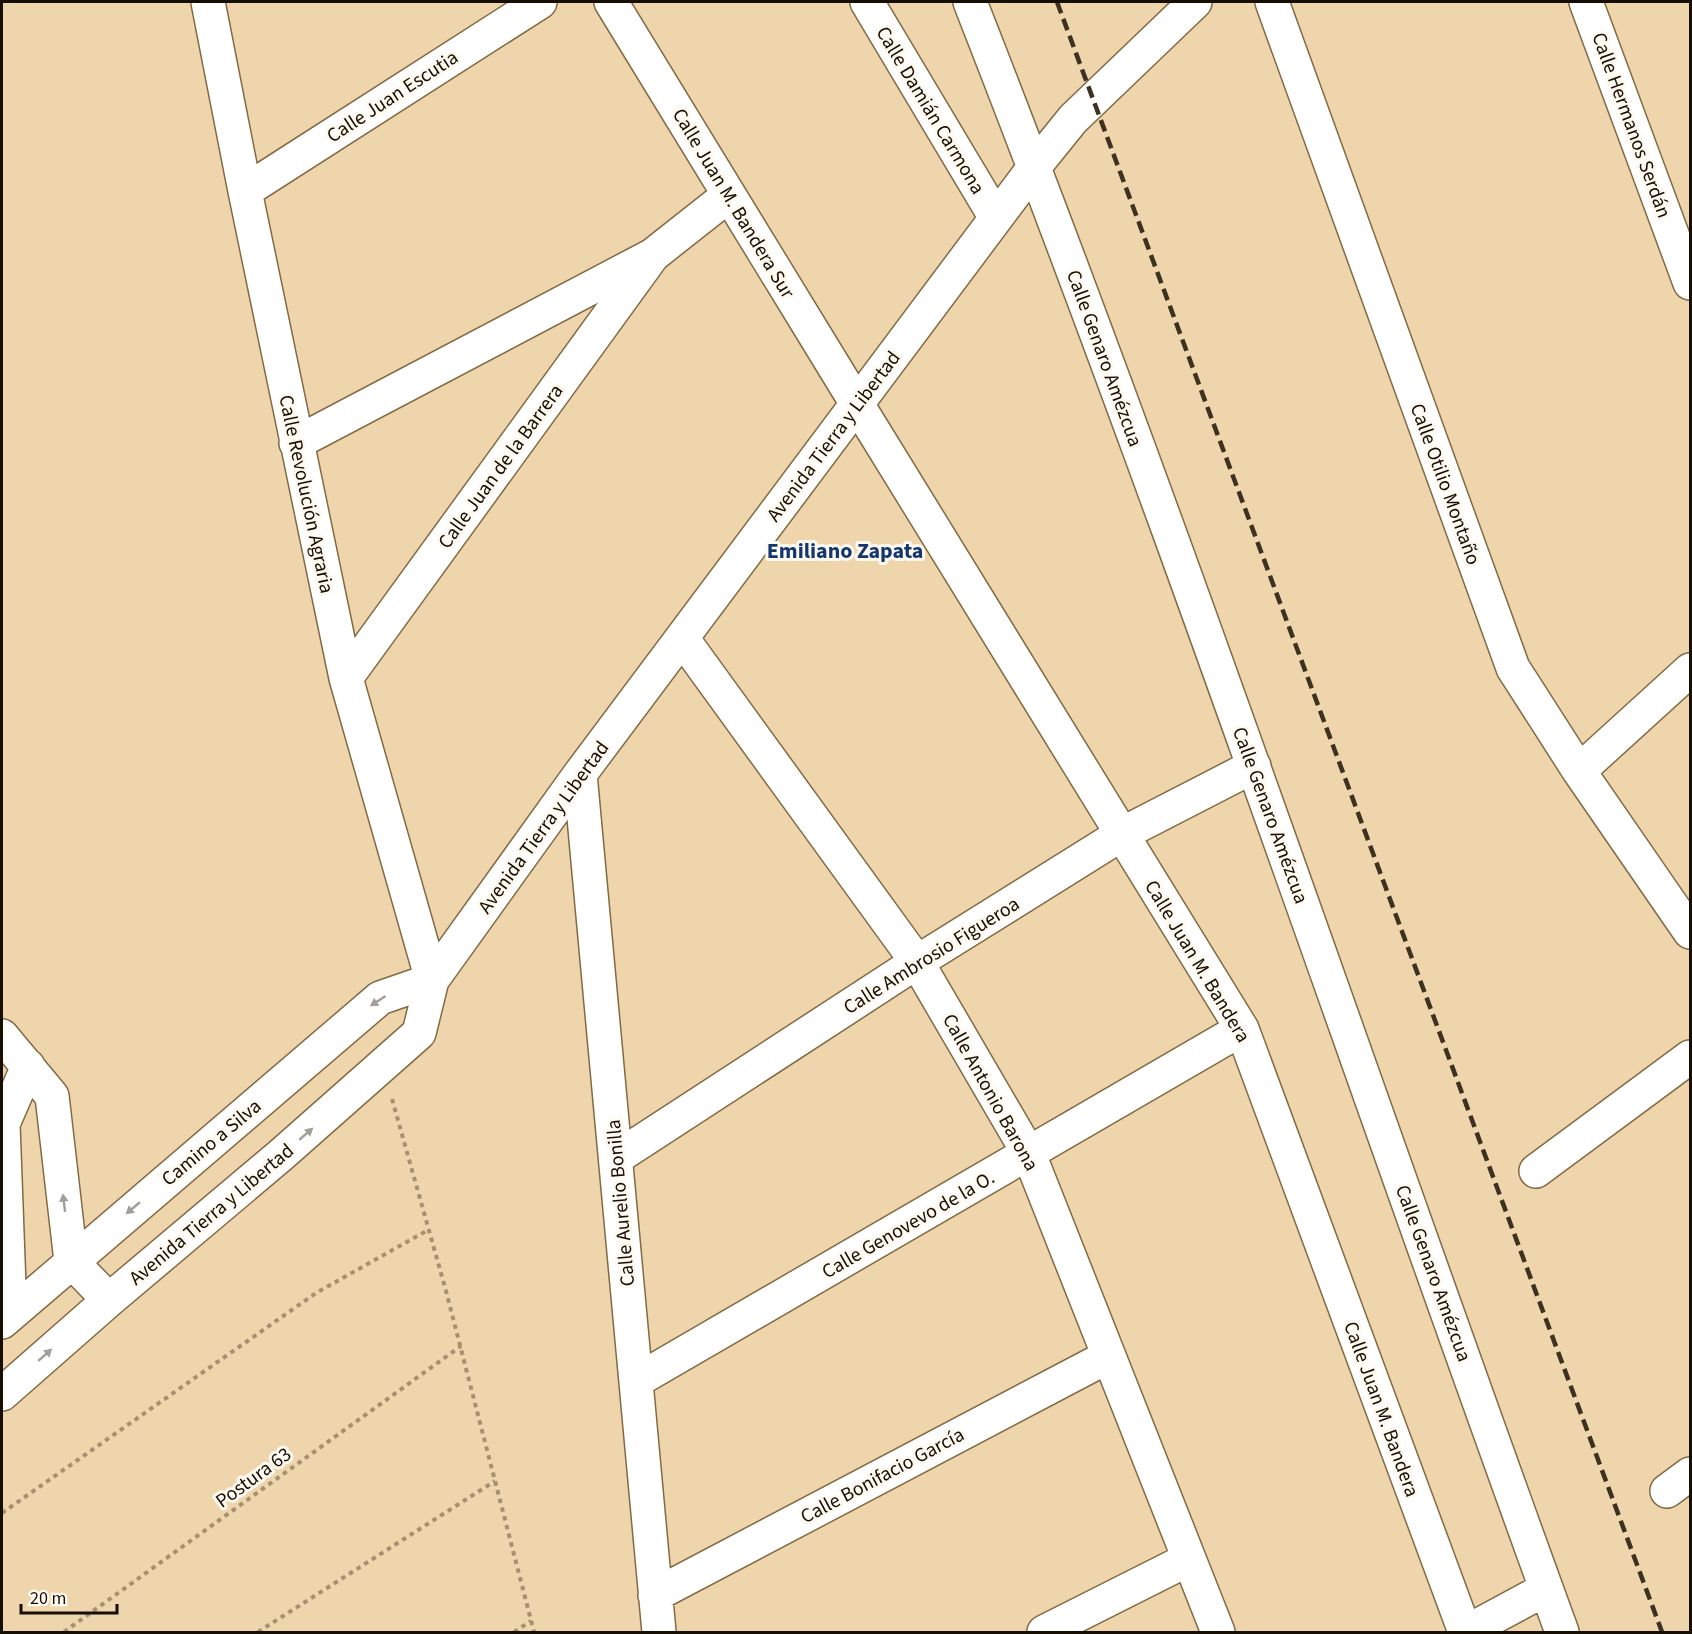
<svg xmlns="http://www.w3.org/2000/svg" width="1692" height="1634" font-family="'Source Sans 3',sans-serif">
	<rect width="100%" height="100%" fill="#efd5ac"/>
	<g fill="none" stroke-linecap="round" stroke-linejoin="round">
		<defs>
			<path id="minor" d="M 208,2 L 245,191 L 346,678 L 432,980
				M 611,2 L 857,404 L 1242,1029 L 1465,1632
				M 867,2 L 996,218
				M 970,2 C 1181,540 1364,1089 1562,1632
				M 1272,2 L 1513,668 L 1579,771 L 1690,932
				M 1586,2 L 1690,283
				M 245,191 L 540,2
				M 296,443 L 653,255 L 729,195
				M 682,638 L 917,962 L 1029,1154 L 1218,1632
				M 346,678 L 653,255
				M 1579,771 L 1690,670
				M 580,774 L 659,1632
				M 2,1036 L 52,1096 L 71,1261 L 109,1300
				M 616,1158 L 917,962 L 1122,834 L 1254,766
				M 1536,1171 L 1690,1057
				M 10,1314 L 3,1124 L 28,1066
				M 2,1322 L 380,998 L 432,980
				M 636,1381 L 1242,1029
				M 2,1394 L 109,1300 L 281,1155 L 419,1033 L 432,980 L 580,774 L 1035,166 L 1073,119 L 1195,2
				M 1667,1491 L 1690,1474
				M 655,1595 L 1109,1356
				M 1044,1632 L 1189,1559
				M 1466,1632 L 1546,1589"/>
		</defs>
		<use href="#minor" stroke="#826a44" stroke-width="36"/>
		<path stroke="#a59172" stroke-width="4" stroke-dasharray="4.5 4.5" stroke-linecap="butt" d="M 392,1099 L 446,1291 L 534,1632
			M 2,1513 L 316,1293 L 428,1230
			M 64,1632 L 461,1346
			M 258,1632 L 495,1481
			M 514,1632 L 531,1621"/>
		<use href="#minor" stroke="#fff" stroke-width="33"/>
		<path stroke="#3d3120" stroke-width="4.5" stroke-dasharray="12 6" stroke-linecap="butt" d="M 1057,2 L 1662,1632"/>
	</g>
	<defs><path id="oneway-solid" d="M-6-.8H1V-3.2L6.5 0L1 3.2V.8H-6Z" transform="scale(1.5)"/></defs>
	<g fill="#a29f9a">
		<use href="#oneway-solid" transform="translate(378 1001) rotate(147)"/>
		<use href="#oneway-solid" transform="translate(306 1134) rotate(-41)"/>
		<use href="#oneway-solid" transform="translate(64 1203) rotate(-97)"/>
		<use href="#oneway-solid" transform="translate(133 1208) rotate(140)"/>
		<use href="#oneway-solid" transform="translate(45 1355) rotate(-41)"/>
	</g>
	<g text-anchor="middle" stroke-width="6" stroke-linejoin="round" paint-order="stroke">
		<g font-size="20" fill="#170e02" stroke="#fef9f1">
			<text transform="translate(392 96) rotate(-33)" y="7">Calle Juan Escutia</text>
			<text transform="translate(931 110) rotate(59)" y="7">Calle Damián Carmona</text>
			<text transform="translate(1632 125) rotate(70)" y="7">Calle Hermanos Serdán</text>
			<text transform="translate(734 203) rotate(59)" y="7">Calle Juan M. Bandera Sur</text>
			<text transform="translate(1105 358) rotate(70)" y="7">Calle Genaro Amézcua</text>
			<text transform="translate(833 436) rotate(-53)" y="7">Avenida Tierra y Libertad</text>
			<text transform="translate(500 466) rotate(-54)" y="7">Calle Juan de la Barrera</text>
			<text transform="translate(1446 484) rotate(70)" y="7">Calle Otilio Montaño</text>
			<text transform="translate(307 494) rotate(78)" y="7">Calle Revolución Agraria</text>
			<text transform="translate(1271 815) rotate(70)" y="7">Calle Genaro Amézcua</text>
			<text transform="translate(543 827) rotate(-54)" y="7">Avenida Tierra y Libertad</text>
			<text transform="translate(931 955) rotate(-32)" y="7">Calle Ambrosio Figueroa</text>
			<text transform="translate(1198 961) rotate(59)" y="7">Calle Juan M. Bandera</text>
			<text transform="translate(991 1092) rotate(61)" y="7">Calle Antonio Barona</text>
			<text transform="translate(211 1142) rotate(-40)" y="7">Camino a Silva</text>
			<text transform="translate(620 1203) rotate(-95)" y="7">Calle Aurelio Bonilla</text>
			<text transform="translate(211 1214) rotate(-40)" y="7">Avenida Tierra y Libertad</text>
			<text transform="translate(908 1224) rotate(-30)" y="7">Calle Genovevo de la O.</text>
			<text transform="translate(1434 1273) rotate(70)" y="7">Calle Genaro Amézcua</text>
			<text transform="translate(1382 1409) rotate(70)" y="7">Calle Juan M. Bandera</text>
			<text transform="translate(882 1475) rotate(-28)" y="7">Calle Bonifacio García</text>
			<text transform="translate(253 1477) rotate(-36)" y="7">Postura 63</text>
		</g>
		<g font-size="22" font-weight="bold" fill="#14386d" stroke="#fef9f1">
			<text x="845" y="558">Emiliano Zapata</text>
		</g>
	</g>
	<rect width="1692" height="1634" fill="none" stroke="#170e02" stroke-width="6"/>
	<path d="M21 1604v9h96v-9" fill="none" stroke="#170e02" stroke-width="3"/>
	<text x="30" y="1604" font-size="18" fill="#170e02" stroke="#fef9f1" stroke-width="4.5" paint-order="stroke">20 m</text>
</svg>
